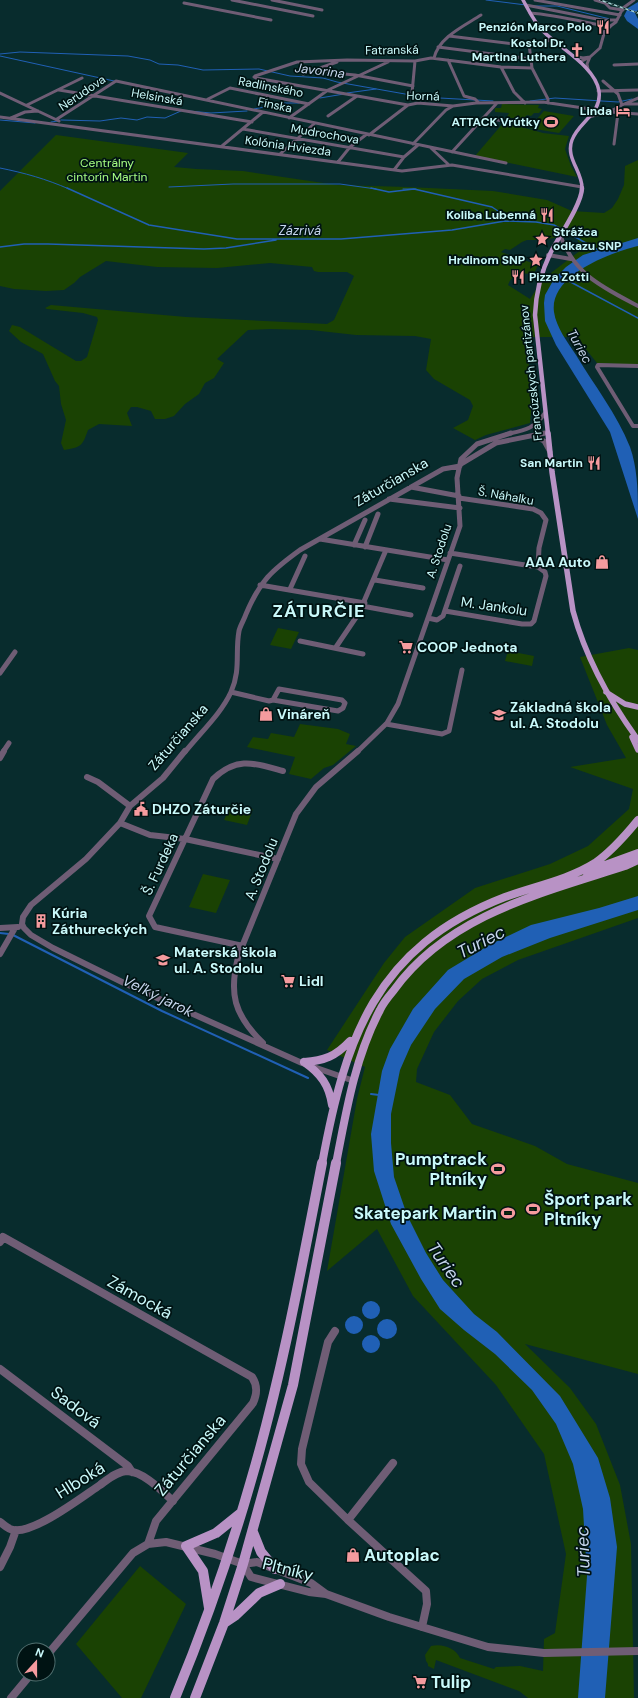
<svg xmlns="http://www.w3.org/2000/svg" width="638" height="1698" font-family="'DM Sans',sans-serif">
	<rect width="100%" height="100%" fill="#082c2d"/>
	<path fill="#1a4203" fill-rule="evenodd" d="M 502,104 L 539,105 L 538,108 L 542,109 L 539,113 L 534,113 L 531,116 L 527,115 L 522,120 L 507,117 L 509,113 L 495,112 L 495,108 L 501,108 Z
		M 544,111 L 574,116 L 559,133 L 529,128 Z
		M 504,122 L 543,133 L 569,136 L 565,149 L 571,166 L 577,177 L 475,156 Z
		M 56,135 L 188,153 L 174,167 L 196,169 L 243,171 L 337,185 L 407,187 L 493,191 L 547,200 L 572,211 L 604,213 L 612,208 L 618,199 L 624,185 L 625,166 L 638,160 L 638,365 L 597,363 L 576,337 L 528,337 C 527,366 534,394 530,423 L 486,435 L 475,440 L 453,428 L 468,420 L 473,406 L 470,400 L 434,379 L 426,370 L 431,339 L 415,336 L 356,335 L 311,330 L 270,329 L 248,330 L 217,359 L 224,363 L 214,378 L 205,383 L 199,394 L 185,404 L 174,416 L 165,419 L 155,419 L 151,411 L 137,407 L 131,407 L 127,413 L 132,426 L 99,424 L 88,430 C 82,447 81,447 64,450 L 61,443 L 66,420 L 61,404 L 59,386 L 55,381 L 43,354 L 21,342 L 9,331 L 12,325 L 20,327 L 76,361 L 81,361 L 87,357 L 98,320 L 97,317 L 83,313 L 47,309 L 45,308 L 51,305 L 186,317 L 327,324 L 334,320 L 354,276 L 347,272 L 318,272 L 314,271 L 312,267 L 270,263 L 217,268 L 157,267 L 106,261 L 80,277 L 74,283 L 64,290 L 46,291 L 14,289 L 0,286 L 0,191 ZM 575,233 L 581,250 L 543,279 L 530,299 L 508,285 C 513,272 521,273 534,274 L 538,265 L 501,252 L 505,249 L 510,250 L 522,242 L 527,240 L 545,240 Z
		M 278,628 L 299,632 L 291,649 L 270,645 Z
		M 629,648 L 638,650 L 638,918 L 518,960 L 482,979 L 458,1001 L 434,1032 L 417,1069 L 416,1082 L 450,1095 L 472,1124 L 535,1146 L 567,1164 L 638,1183 L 638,1374 L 525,1344 L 570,1388 L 596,1424 L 620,1485 L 631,1544 L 634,1698 L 528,1698 L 519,1691 L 436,1660 L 434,1669 L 428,1666 L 428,1664 L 426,1661 L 425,1655 L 431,1646 C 442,1643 456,1648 460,1658 L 494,1669 L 496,1667 L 520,1666 L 543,1671 L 544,1639 L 555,1633 L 566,1554 L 544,1454 L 496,1385 L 413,1296 L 377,1229 L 327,1271 L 357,1099 L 365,1067 L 327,1050 L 384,963 L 405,937 L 475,888 L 550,864 L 588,846 L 629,809 L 633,789 L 570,767 L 626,758 L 607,725 L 580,657 Z
		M 508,651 L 534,656 L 532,666 L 505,661 Z
		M 300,724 L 338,729 L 350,734 L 346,744 L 356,746 L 333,765 L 324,768 L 311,779 L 289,774 L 295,757 L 247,747 L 253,737 L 268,739 L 271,733 L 294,737 Z
		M 231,804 L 253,809 L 247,825 L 224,820 Z
		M 203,874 L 230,880 L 216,913 L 189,907 Z
		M 140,1566 L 186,1604 L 141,1698 L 122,1698 L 76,1644 Z"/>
	<path fill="#2060b5" d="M 638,2 L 638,10 L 635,13 L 638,19 L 638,29 L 627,21 L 624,16 L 628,8 Z
		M 638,238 L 638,246 C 610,253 549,275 554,312 C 556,327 568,343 576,355 C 594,385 617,414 630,447 C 638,470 638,494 638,519 L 610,432 L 556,345 L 545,321 L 544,303 L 545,295 L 554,279 L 566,267 L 583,255 Z
		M 638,896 L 638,910 L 550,938 L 502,957 L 464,979 L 435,1009 L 411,1045 L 400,1070 L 391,1114 L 391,1143 L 394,1177 L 407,1215 L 426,1253 L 443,1280 L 474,1314 L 497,1332 L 560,1396 L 598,1458 L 610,1498 L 617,1547 L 605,1698 L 578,1698 L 587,1576 L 583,1509 L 573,1464 L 556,1424 L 532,1390 L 495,1354 L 464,1330 L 440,1309 L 421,1279 L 391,1224 L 374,1171 L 371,1134 L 382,1071 L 390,1049 L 413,1009 L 448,970 L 491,944 L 531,925 L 599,908 Z
		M362 1310a9 9 0 1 1 18 0a9 9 0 1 1-18 0Z
		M345 1325a9 9 0 1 1 18 0a9 9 0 1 1-18 0Z
		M377 1329a10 10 0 1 1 20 0a10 10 0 1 1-20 0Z
		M362 1344a9 9 0 1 1 18 0a9 9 0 1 1-18 0Z"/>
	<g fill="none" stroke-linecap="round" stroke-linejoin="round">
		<path stroke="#2060b5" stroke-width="1" d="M 486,0 L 526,5
			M 534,6 L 557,6 L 610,19
			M 0,54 L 20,52 L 128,56 L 150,60 L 159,64 L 178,65 L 203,70 L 259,69 L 290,76 L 323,78 L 337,82 L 422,97 L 493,101
			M 0,56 L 114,81
			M 347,93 L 376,89
			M 320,98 L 344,94
			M 530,101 L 555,98 L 618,102 L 632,99
			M 254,109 L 285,103 L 299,103
			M 189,111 L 211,113 L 247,111
			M 0,120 L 35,123
			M 61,120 L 100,121 L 121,118 L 137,120 L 147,117 L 165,118 L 181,111
			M 51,122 L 58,121
			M 0,168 C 25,173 46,179 69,189
			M 169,187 L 233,184 L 340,184 L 376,189
			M 403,189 L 416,189"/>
		<path stroke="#2060b5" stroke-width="1.5" d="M 67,188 L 149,225 L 237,239 L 341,239 L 452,230 L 505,221 L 536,222 L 554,225 L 600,251
			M 371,188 L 389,192 L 414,189 L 492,207 L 498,211 L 505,221
			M 0,247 L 24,244 L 48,244 L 204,249 L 226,248 L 276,240
			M 565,279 L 638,318"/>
		<path stroke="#2060b5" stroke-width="2" d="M 0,933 L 9,934
			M 13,935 L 162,1011 L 308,1078
			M 371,1094 L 379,1095"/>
		<path stroke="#6f5d75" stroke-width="3" d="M 232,0 L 313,16
			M 272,0 L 322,10
			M 535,0 L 620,15
			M 595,0 L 605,3 L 610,8 L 623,10
			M 184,3 L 271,20
			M 526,5 L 602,20 L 617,20
			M 530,13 C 557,15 583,22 610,27
			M 449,36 L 530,46
			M 438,47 L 531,59
			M 573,56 L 583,58 L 590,57 L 587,64 L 588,69
			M 434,58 C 439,37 464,26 481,15
			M 448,60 L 464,96 L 475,99 L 479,103
			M 580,62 L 590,57 L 600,48 L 605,30 L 616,22 L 623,8 L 634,0
			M 614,65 L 638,64
			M 501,67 L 514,92 L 525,103
			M 312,71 L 355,75 L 413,86
			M 303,74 L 337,62
			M 255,76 L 254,77 L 256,78 L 408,105 L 418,103 L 453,106 L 476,103 L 543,102 L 610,112 L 638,114
			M 255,76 L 297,62 L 347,60 L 415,61 L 431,58 L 501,67 L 532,68
			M 59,90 L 252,122
			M 598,91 L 638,90
			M 0,93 L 59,121
			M 412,93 L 415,61
			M 208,99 L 230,88 L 309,104
			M 548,103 L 548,99 L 532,68 L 529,44 L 552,40
			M 626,104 L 638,104
			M 27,105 L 82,78
			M 622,105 L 638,98
			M 328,116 L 357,96
			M 0,117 L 402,171 L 452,165 L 582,187
			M 589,117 L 611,111 L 622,105 L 618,94 L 603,81
			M 11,118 L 25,112 L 38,111
			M 289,118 L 328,90 L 388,62
			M 483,118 L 520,123 L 522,121
			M 57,119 L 116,81 L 506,163
			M 243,129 L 404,157
			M 369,135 L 408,105
			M 413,144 L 446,110 L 453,106
			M 614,144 L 618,113
			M 222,146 L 263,112
			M 431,148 L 449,165
			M 452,152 L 497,103
			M 280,154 L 315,123
			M 338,162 L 350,147 L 367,134
			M 394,170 L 404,157 L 418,145"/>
		<path stroke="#6f5d75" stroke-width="4" d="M 560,235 C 575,275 602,287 638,306
			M 548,255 L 571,259
			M 638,366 L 598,365 L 597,367 L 633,426 L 638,426
			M 507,434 C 525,430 534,429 545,413
			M 543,434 L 548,432"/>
		<path stroke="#6f5d75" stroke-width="5" d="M 535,437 L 544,441 L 550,452
			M 461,464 L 496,443 L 545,433
			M 411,487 L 459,496
			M 459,498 L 533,509 L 541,513 L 546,520 L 539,548 L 538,567
			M 389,499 L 460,508
			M 320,539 L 448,560
			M 354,545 L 365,520
			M 365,547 L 378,514
			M 375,580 L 423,588
			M 260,585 L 365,603
			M 290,589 L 305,556
			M 362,606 L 411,615
			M 445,611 L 522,624 L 531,624 L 534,621 L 546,576 L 545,572 L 538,567 L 450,553
			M 428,618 L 437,620 L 443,616 L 460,566
			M 300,641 L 363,654
			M 336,647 L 359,613 L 386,550
			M 0,673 L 15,652
			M 279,689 L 342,700 L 345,703 L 343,708 L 338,711 L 273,700 Z
			M 231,692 L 269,701 L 273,700
			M 386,724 L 442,734 L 449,731 L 462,670
			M 3,752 L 9,743
			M 185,752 C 200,733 221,714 231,692 C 241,670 235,652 239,631 C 240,626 244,620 246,614 C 260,581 271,571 300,550 L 443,469 L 460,466
			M 357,752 L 387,723 L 398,704 L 460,526 L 457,478 L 461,459 L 477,444 L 511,433"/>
		<path stroke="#6f5d75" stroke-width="6" d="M 185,751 L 163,778 L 130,806 L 120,823 L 86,859 L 31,905 L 23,917 L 22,924 L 24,928 L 31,935 L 53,948 L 124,983 L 302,1063 L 354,1081
			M 0,758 L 4,751
			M 87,777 L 98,782 L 130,806
			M 120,823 L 150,835 L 185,839 L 278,859
			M 0,928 L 18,927
			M 243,946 L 155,927 L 149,916 L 213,779 C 237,756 254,763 283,771
			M 0,954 L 15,928
			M 263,1043 C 234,1015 228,993 239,954 L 296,814 L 316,787 L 358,751"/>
		<path stroke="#6f5d75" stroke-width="8" d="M 0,1242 L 3,1237 L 252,1377 C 258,1386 257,1394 253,1403 L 156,1521 L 148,1544
			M 335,1331 L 328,1342 L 302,1449 L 301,1464 L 309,1482 L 348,1520 L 426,1591 L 427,1604 L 422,1627
			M 0,1369 L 128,1466 L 132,1472
			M 348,1520 L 393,1463
			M 0,1522 C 4,1525 8,1529 13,1530 C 34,1534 82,1497 100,1485 C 107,1480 117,1471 127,1471 C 144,1472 161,1490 173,1501
			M 243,1564 L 251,1577 L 309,1592 L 326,1594 L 389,1617 L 488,1647 L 544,1653 L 638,1651
			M 0,1567 L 10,1547 L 16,1530
			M 48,1654 L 133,1553 L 148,1544 L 166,1542 L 215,1554 L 243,1564 L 257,1562 L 311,1583 L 326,1594
			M 11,1698 L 31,1674"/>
		<path stroke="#b892c5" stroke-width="3.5" d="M 523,0 C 529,11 534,22 543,31 C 559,48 595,66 599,91 C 602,114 579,121 572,140 C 565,158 583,172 582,189"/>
		<path stroke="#b892c5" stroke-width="4.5" d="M 548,434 L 535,315 C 536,291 541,271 552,250 C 560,235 582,203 582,188"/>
		<path stroke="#b892c5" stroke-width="5.5" d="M 548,433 L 552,472 L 573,611 C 586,659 609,700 638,740
			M 606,692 L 625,704 L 638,707
			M 632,737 L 638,750"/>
		<path stroke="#b892c5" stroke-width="8" d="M 586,872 L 638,853
			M 304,1062 C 324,1061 336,1056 350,1041
			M 304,1062 C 321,1074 329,1085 332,1105
			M 322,1164 C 345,1039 375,947 505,897 C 535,886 568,880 595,863 C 612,851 625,836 638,820
			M 336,1164 C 346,1112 355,1057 380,1010 C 383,1003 389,996 394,990 C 448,915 542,893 625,866 L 638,860"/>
		<path stroke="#b892c5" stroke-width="10" d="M 253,1532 L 261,1552 L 275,1569
			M 209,1608 L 203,1571 L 186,1546 L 216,1533 L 241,1513
			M 224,1623 L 236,1615 L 259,1593 L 280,1584
			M 175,1698 C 204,1628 229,1557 250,1484 C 281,1379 301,1271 322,1163
			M 195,1698 L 224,1623 L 243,1564 L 293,1385 L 336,1163"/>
		<defs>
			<path id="rail" d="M 600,0 L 638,13"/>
		</defs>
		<use href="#rail" stroke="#a5d3d4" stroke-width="1.5"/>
		<use href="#rail" stroke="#001313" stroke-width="1" stroke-dasharray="3" stroke-linecap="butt"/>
	</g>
	<defs>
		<symbol id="restaurant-bare" viewBox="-9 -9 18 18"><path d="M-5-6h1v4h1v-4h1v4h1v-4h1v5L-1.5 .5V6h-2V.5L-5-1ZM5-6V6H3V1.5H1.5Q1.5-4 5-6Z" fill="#f59b9e" stroke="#001313" stroke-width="2.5" paint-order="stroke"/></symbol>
		<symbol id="church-bare" viewBox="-9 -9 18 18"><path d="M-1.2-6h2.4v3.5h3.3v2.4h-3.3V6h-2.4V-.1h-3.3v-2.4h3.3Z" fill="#f59b9e" stroke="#001313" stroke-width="2.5" paint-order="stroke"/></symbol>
		<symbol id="hotel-bare" viewBox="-9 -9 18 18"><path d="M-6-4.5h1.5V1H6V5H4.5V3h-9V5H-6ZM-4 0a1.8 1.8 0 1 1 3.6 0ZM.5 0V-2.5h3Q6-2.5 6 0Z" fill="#f59b9e" stroke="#001313" stroke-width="2.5" paint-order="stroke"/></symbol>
		<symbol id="stadium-bare" viewBox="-9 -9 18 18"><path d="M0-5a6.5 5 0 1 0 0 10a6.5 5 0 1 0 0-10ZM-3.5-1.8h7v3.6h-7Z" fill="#f59b9e" stroke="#001313" stroke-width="2.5" paint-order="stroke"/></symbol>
		<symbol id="sight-bare" viewBox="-9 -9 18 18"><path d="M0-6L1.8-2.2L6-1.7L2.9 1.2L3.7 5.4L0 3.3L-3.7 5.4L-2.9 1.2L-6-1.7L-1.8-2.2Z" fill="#f59b9e" stroke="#001313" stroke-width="2.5" paint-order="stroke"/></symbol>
		<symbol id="shop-bare" viewBox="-9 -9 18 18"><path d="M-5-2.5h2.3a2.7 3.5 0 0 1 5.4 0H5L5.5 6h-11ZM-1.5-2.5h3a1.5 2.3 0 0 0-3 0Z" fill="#f59b9e" stroke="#001313" stroke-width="2.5" paint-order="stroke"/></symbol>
		<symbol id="supermarket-bare" viewBox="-9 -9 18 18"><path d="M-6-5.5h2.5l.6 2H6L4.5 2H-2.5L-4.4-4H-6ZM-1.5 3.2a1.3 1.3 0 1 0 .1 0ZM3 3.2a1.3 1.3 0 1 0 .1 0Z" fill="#f59b9e" stroke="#001313" stroke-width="2.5" paint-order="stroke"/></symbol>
		<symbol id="school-bare" viewBox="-9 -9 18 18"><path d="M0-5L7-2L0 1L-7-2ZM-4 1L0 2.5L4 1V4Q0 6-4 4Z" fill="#f59b9e" stroke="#001313" stroke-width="2.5" paint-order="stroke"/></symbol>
		<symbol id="civic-bare" viewBox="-9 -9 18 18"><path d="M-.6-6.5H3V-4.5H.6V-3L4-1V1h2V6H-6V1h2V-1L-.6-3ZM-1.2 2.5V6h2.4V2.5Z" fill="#f59b9e" stroke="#001313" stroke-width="2.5" paint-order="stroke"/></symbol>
		<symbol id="building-bare" viewBox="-9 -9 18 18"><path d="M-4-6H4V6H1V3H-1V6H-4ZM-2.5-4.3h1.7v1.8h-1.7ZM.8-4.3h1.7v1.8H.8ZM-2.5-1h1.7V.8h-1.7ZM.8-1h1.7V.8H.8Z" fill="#f59b9e" stroke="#001313" stroke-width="2.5" paint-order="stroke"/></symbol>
	</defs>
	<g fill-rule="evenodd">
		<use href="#restaurant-bare" x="593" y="17" width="20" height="20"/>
		<use href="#church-bare" x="567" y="40" width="20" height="20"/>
		<use href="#hotel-bare" x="613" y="101" width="20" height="20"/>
		<use href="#stadium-bare" x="541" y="112" width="20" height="20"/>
		<use href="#restaurant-bare" x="537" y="205" width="20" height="20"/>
		<use href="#sight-bare" x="532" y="229" width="20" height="20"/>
		<use href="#sight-bare" x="526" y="250" width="20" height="20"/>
		<use href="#restaurant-bare" x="508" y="267" width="20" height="20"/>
		<use href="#restaurant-bare" x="584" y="453" width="20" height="20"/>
		<use href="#shop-bare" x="592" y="552" width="20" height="20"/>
		<use href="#supermarket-bare" x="396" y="637" width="20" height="20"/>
		<use href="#shop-bare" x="256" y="704" width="20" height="20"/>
		<use href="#school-bare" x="489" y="705" width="20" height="20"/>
		<use href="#civic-bare" x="131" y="799" width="20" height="20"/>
		<use href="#building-bare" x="31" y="911" width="20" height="20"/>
		<use href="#school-bare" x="153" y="950" width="20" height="20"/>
		<use href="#supermarket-bare" x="278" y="971" width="20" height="20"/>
		<use href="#stadium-bare" x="488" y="1159" width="20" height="20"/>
		<use href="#stadium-bare" x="523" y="1199" width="20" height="20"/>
		<use href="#stadium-bare" x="498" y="1203" width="20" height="20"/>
		<use href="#shop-bare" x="343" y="1545" width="20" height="20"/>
		<use href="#supermarket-bare" x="410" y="1672" width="20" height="20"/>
	</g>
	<g text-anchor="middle" stroke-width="3.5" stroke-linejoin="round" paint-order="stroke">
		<g font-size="12" font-weight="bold" fill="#c9f9fa" stroke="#001313" text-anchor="end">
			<text x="592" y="31">Penzión Marco Polo</text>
			<text x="566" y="47">Kostol Dr.<tspan x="566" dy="14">Martina Luthera</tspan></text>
			<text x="612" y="115">Linda</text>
			<text x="540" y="126">ATTACK Vrútky</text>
			<text x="536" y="219">Koliba Lubenná</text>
			<text x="553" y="236" text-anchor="start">Strážca<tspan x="553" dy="14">odkazu SNP</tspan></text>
			<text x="525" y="264">Hrdinom SNP</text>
			<text x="529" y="281" text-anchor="start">Pizza Zotti</text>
			<text x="583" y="467">San Martin</text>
		</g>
		<g font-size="12" fill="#c9f9fa" stroke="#001313">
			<text transform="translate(392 50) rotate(-1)" y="4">Fatranská</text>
			<text transform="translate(271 87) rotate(11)" y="4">Radlinského</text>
			<text transform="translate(82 93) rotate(-34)" y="4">Nerudova</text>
			<text transform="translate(423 96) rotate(2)" y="4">Horná</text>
			<text transform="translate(157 97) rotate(10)" y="4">Helsinská</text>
			<text transform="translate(275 105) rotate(12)" y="4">Fínska</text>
			<text transform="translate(325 134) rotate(10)" y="4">Mudrochova</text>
			<text transform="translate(288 146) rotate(8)" y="4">Kolónia Hviezda</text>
			<text transform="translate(531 373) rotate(-96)" y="4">Francúzskych partizánov</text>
			<text transform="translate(506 496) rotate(10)" y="4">Š. Náhalku</text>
			<text transform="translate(439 551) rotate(-72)" y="4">A. Stodolu</text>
		</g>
		<g font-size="12" fill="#a6fd82" stroke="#001313">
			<text x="107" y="167">Centrálny<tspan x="107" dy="14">cintorín Martin</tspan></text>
		</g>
		<g font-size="13" font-style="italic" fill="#c6d6ed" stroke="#001313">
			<text transform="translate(320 70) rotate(7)" y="5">Javorina</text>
			<text x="300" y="235">Zázrivá</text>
			<text transform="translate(580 346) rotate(61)" y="5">Turiec</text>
		</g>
		<g font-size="14" fill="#c9f9fa" stroke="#001313">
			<text transform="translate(391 482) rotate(-30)" y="5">Záturčianska</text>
			<text transform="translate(494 606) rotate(8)" y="5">M. Jankolu</text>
			<text transform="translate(178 737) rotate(-49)" y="5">Záturčianska</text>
			<text transform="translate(160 864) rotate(-65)" y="5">Š. Furdeka</text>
			<text transform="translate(261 869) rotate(-68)" y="5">A. Stodolu</text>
		</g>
		<g font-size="14" font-weight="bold" fill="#c9f9fa" stroke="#001313" text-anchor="start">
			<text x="591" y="567" text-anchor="end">AAA Auto</text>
			<text x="417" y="652">COOP Jednota</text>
			<text x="510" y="712">Základná škola<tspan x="510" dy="16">ul. A. Stodolu</tspan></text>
			<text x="277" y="719">Vináreň</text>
			<text x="152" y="814">DHZO Záturčie</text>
			<text x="52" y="918">Kúria<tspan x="52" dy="16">Záthureckých</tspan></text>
			<text x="174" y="957">Materská škola<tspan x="174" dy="16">ul. A. Stodolu</tspan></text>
			<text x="299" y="986">Lidl</text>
		</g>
		<g font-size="15" font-style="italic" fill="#c6d6ed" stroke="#001313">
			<text transform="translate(158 996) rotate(26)" y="5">Veľký jarok</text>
		</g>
		<g font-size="17" font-weight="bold" fill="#c9f9fa" stroke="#001313" text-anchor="start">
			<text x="487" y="1165" text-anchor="end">Pumptrack<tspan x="487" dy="20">Pltníky</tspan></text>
			<text x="544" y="1205">Šport park<tspan x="544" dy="20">Pltníky</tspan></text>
			<text x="497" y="1219" text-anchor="end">Skatepark Martin</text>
			<text x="364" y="1561">Autoplac</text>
			<text x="431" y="1688">Tulip</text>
		</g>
		<g font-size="17" fill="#c9f9fa" stroke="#001313">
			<text transform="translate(140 1297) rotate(29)" y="6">Zámocká</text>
			<text transform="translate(76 1407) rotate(37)" y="6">Sadová</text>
			<text transform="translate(190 1455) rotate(-50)" y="6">Záturčianska</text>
			<text transform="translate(80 1480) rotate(-32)" y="6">Hlboká</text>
			<text transform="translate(288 1569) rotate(14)" y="6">Pltníky</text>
		</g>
		<g font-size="18" font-weight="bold" letter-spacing="1" fill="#c9f9fa" stroke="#001313">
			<text x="319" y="617">ZÁTURČIE</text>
		</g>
		<g font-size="18" font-style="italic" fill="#c6d6ed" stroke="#001313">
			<text transform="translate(481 942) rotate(-27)" y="6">Turiec</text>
			<text transform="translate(446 1265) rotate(55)" y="6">Turiec</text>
			<text transform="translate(583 1552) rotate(-92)" y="6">Turiec</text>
		</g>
	</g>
	<g transform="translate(36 1662) rotate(21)"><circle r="19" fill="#001313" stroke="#506f6f"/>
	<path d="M0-3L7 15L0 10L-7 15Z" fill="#f59b9e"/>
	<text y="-6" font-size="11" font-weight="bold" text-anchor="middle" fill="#c9f9fa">N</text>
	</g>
</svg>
